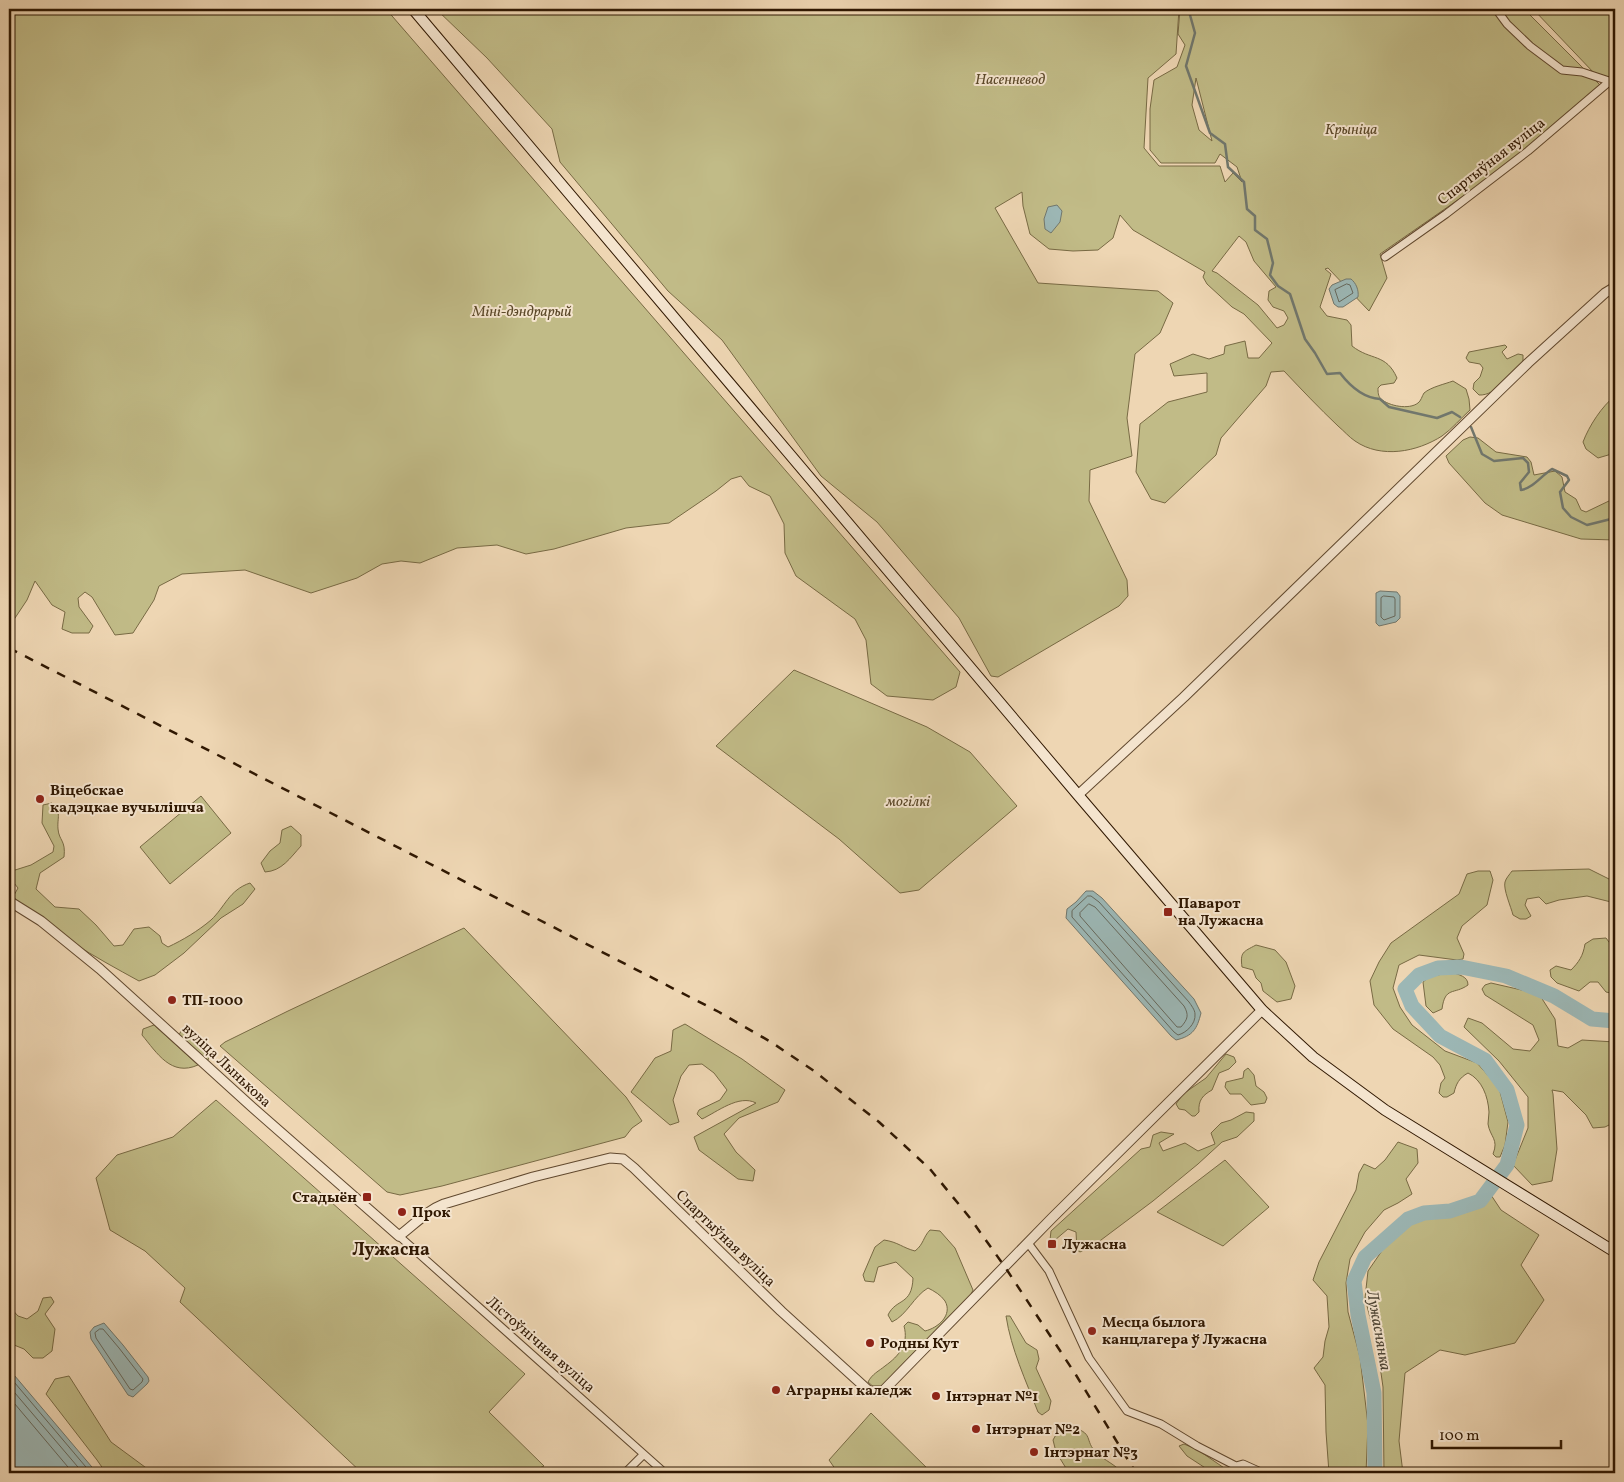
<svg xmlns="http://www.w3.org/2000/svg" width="1624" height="1482" font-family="Vollkorn,serif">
	<rect width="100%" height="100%" fill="#eed6b3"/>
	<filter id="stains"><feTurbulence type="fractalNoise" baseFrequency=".004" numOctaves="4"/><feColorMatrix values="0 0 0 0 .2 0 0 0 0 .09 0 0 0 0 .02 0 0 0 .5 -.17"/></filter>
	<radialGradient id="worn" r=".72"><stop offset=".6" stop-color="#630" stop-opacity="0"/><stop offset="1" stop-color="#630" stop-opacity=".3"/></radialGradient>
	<path fill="#c1bb87" stroke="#786a44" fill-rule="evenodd" d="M 9,9 L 386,9 L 960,672 L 956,687 L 933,700 L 887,696 L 871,684 L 866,640 L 855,619 L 796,576 L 785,553 L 784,524 L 770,496 L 749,486 L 741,476 L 731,479 L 716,491 L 669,523 L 626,528 L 554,549 L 526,554 L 497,545 L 457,548 L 420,563 L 401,561 L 382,564 L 357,578 L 311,593 L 245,570 L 182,574 L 159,586 L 154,600 L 133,633 L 115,635 L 92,597 L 85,592 L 78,598 L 79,607 L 93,626 L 89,633 L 72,633 L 62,629 L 65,612 L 52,605 L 35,581 L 27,600 L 13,621 L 9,619 Z
		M 436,9 L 1179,9 L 1176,54 L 1148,78 L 1144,148 L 1159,166 L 1220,166 L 1225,182 L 1233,173 L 1242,182 L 1237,167 L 1220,154 L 1215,163 L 1161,163 L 1150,150 L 1150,109 L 1154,80 L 1177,67 L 1185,45 L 1178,34 L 1180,9 L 1524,9 L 1601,86 L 1488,179 L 1380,254 L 1387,278 L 1369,311 L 1328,268 L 1325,269 L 1331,274 L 1320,307 L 1327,316 L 1347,320 L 1351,325 L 1352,346 C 1371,361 1386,353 1397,378 L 1394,383 L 1381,385 L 1378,388 C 1378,392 1378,396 1381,399 C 1389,406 1409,410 1418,403 C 1421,401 1422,396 1424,393 C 1431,387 1445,384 1453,381 L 1466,389 L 1469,399 L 1470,410 C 1461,418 1452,429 1442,436 C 1417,452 1381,459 1355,441 C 1349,437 1344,431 1338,426 C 1319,408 1302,390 1284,371 L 1271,372 L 1266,386 L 1221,438 L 1216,455 L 1165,503 L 1151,499 L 1136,472 L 1140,424 L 1168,402 L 1207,392 L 1207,373 L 1174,376 L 1170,364 L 1193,354 L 1209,359 L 1224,354 L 1225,346 L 1245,341 L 1248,358 L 1259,358 L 1272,343 L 1244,314 L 1232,307 L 1207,284 L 1203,277 L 1205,272 L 1133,230 L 1120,215 L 1113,238 L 1098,250 L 1073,251 L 1049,249 L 1030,234 L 1023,206 L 1022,192 L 995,208 L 1038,283 L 1158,291 L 1173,303 L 1160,333 L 1135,354 L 1127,418 L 1132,456 L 1090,470 L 1089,501 L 1127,580 L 1128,596 L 1119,606 L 998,677 L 991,676 L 959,618 L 877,522 L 821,476 L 722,340 L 668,291 L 560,162 L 552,129 L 487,58 ZM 1196,78 L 1212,141 L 1199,130 L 1192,105 ZM 1239,236 L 1246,242 L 1254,261 L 1276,287 L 1269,291 L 1268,300 L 1273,307 L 1284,311 L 1288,318 L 1284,325 L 1277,328 L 1258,305 L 1217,273 L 1212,271 Z
		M 1533,9 L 1615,9 L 1615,79 L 1594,73 Z
		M 1505,345 L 1507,347 L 1502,352 L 1507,359 L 1518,354 L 1523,355 L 1523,363 C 1511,374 1496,396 1479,395 L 1473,389 L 1474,383 L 1480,377 L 1483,368 L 1480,364 L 1469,362 L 1466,358 L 1469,352 Z
		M 1615,396 L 1615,453 L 1598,458 L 1586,449 L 1583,442 C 1589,426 1602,406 1615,396 Z
		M 1470,437 L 1478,438 L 1496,452 L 1527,457 L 1531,462 L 1534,475 L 1555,471 L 1562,477 L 1565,492 L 1576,499 L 1581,510 L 1586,512 L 1611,500 L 1615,501 L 1615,540 L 1581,539 L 1502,515 L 1485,503 L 1449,463 L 1446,456 L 1463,440 Z
		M 794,670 L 927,727 L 970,752 L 1017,806 L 919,890 L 900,893 L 839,839 L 716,746 Z
		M 201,796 L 231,833 L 170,884 L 140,847 Z
		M 52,803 C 62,813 57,817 58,829 C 59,841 66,840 64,857 L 40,873 L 36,889 L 55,907 L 79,909 L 96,925 L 114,946 L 123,945 L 134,929 L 149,927 L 160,936 L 162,943 L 168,947 C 183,940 198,931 211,920 C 225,907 229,890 250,883 L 255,889 L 243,904 L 221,918 L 184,953 L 155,975 L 139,981 C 95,957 50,932 13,897 L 18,888 L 14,883 L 9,884 L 9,866 L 12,871 L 31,865 L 53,852 L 54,846 L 42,823 L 43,805 Z
		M 291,826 L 301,835 L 301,846 C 290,858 282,871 265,872 L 261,863 L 270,851 L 280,843 L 282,830 Z
		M 1589,869 L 1611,880 L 1615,886 L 1615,903 L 1587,896 L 1559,900 L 1546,904 L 1539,897 L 1527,899 L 1525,905 L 1531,916 L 1526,919 L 1520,919 L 1513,915 C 1511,907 1503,889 1505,882 C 1506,878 1510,874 1512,871 Z
		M 1478,871 L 1490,871 L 1493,880 L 1487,905 L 1462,926 L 1457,938 L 1464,954 L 1463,959 L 1457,960 L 1419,955 L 1399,965 L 1393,988 L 1400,1007 L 1412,1025 L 1445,1051 L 1477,1063 L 1499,1088 L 1508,1122 L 1505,1145 L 1500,1157 L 1496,1157 L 1493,1154 C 1499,1139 1490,1137 1488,1124 C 1488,1120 1489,1116 1489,1112 C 1488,1096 1482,1080 1468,1073 C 1459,1078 1456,1084 1454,1093 L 1447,1097 L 1443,1097 L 1439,1093 L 1441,1083 L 1445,1078 L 1440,1065 L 1433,1057 L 1393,1029 L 1374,1005 L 1370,981 L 1379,962 L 1391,943 L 1459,894 L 1467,874 Z
		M 464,928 L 626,1097 L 642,1121 L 632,1128 L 625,1137 L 442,1186 L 400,1195 L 387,1192 L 220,1046 L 225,1042 L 288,1011 Z
		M 1606,938 L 1612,946 L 1615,946 L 1615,994 L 1606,992 L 1598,982 L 1590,982 L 1579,991 L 1557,983 L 1551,977 L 1550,970 L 1556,966 L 1571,970 C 1579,962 1583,956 1585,944 L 1593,939 Z
		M 1256,945 L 1275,950 L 1286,962 L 1295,986 L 1291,999 L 1277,1002 L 1263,991 L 1261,983 L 1256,978 L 1253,970 L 1242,967 C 1240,952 1243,952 1256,945 Z
		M 1451,972 C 1459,975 1468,976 1468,985 C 1454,995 1445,986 1442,1009 L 1433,1013 L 1426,1006 L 1423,982 L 1429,977 Z
		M 1491,983 L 1539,994 L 1555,1019 L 1558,1046 L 1568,1048 L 1582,1040 L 1615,1042 L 1615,1122 L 1605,1127 L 1593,1128 L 1586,1115 L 1563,1092 L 1552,1090 L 1553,1094 L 1557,1149 L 1552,1181 L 1532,1185 L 1513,1165 L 1528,1128 L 1528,1097 L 1499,1061 L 1464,1027 L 1468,1018 L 1482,1023 L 1513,1049 L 1530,1051 L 1539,1040 L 1533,1025 L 1485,995 L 1482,989 L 1485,985 Z
		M 685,1024 L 742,1059 L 785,1090 L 778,1102 L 739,1118 L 724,1134 L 736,1152 L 755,1170 L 753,1181 L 738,1179 L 699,1150 L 694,1137 L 756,1103 C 739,1094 717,1112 702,1119 L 697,1114 L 699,1110 L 720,1100 L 727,1090 L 714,1073 L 702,1064 L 689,1065 L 681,1076 L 673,1100 L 679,1122 L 670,1125 L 631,1092 L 655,1058 L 671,1051 L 673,1030 Z
		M 154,1025 L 198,1065 C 171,1077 157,1053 142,1035 L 143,1029 Z
		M 181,1031 L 192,1032 L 212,1050 L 208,1060 L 204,1062 L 178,1037 Z
		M 1226,1054 L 1234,1057 L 1236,1062 L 1229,1069 L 1219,1073 L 1212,1090 C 1203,1095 1198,1100 1199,1112 L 1195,1116 L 1192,1116 L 1185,1110 L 1179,1109 L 1176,1104 L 1183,1094 L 1206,1078 Z
		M 1248,1068 L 1254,1075 L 1256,1086 L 1264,1092 L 1267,1098 L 1265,1103 L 1251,1105 L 1241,1094 L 1230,1094 L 1225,1087 L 1226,1082 L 1243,1078 L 1244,1071 Z
		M 216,1100 L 525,1374 L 489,1412 L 544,1466 L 528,1473 L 362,1473 L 180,1302 L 185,1288 L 145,1251 L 110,1230 L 96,1178 L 117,1155 L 173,1137 Z
		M 1246,1112 L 1254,1113 L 1254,1121 L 1237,1137 L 1222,1142 L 1198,1164 L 1153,1201 L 1097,1243 L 1080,1252 L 1077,1250 L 1076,1232 L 1068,1229 L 1055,1240 L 1050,1240 L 1051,1231 L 1141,1149 L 1150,1147 L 1153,1135 L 1161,1132 L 1174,1134 L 1159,1143 L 1163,1151 L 1185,1143 L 1198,1151 L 1215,1144 L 1211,1133 L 1221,1123 L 1231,1120 Z
		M 1398,1142 L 1417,1149 L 1418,1163 L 1406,1179 L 1412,1194 L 1398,1203 L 1384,1210 L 1365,1232 L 1350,1259 L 1346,1283 L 1348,1312 L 1360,1357 L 1368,1425 L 1366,1473 L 1329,1473 L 1326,1432 L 1325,1385 L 1314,1368 L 1323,1357 L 1325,1341 L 1329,1327 L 1327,1296 L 1313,1280 L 1319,1262 L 1356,1190 L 1359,1173 L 1364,1164 L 1375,1169 L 1385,1160 Z
		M 1225,1160 L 1269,1207 L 1223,1246 L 1157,1212 Z
		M 1491,1195 L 1501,1210 L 1539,1235 L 1521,1265 L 1544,1300 L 1515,1343 L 1465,1355 L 1440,1350 L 1405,1373 L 1399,1441 L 1403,1473 L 1384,1473 L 1383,1387 L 1377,1345 L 1365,1298 L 1368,1271 L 1399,1226 L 1431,1214 L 1461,1210 L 1474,1205 Z
		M 930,1230 L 940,1231 L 955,1248 L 973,1290 L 968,1301 L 883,1386 L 876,1389 L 868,1382 C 872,1374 879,1371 885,1366 C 899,1356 909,1344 904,1326 L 908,1322 L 918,1325 L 925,1331 C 938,1328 953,1315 945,1301 C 941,1295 934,1291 928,1288 C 914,1296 907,1315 892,1322 L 888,1315 C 896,1298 912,1306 913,1278 L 896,1262 L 878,1267 L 874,1282 L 865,1281 L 863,1275 L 875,1247 L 884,1240 C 898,1242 903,1248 915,1251 C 924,1244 923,1237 930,1230 Z
		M 51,1297 L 54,1302 L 45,1314 L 55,1329 L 52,1351 L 43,1358 L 33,1358 L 24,1349 L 9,1343 L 9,1306 L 18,1316 L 27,1319 L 38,1311 L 43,1298 Z
		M 1006,1316 L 1010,1316 L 1026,1343 L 1037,1350 L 1039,1359 L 1036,1368 L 1051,1401 L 1049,1410 L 1042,1415 L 1038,1412 C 1026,1381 1011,1349 1006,1316 Z
		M 69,1376 L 111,1442 L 149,1470 L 150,1473 L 106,1473 L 97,1460 L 46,1394 L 55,1379 Z
		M 871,1413 L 932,1473 L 838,1473 L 829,1460 Z
		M 1069,1427 C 1096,1432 1083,1441 1097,1453 C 1105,1461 1115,1464 1122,1473 L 1069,1473 L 1056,1452 L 1053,1440 L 1057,1433 Z
		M 1184,1444 L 1198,1450 L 1230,1472 L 1252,1473 L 1213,1473 L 1187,1456 L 1179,1446 Z"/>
	<path fill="#9cb7b5" stroke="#71776d" d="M 1057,205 L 1062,211 L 1060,222 L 1051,233 L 1045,229 L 1044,219 L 1048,207 Z
		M 1346,279 L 1351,279 C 1356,283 1359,290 1358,297 L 1343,307 L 1338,307 L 1334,304 L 1329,289 L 1332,285 Z
		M 1380,591 L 1397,592 L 1400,596 L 1400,618 L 1396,622 L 1379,626 L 1376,623 L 1376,593 Z
		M 1086,891 L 1093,891 L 1102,898 L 1194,999 L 1201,1013 C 1197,1029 1193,1036 1176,1040 L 1171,1036 L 1066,918 L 1067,909 L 1076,902 Z
		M 104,1323 L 123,1345 L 148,1377 L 149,1381 L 147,1384 L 133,1397 L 128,1395 L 91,1339 L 90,1332 L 94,1327 Z
		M 9,1369 L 97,1473 L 9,1473 Z"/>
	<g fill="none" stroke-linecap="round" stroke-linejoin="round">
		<path stroke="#66685c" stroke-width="1" d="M 1347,284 L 1350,285 L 1353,293 L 1339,302 L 1335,290 Z
			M 1384,596 L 1394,597 L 1395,599 L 1395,616 L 1384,620 L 1381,617 L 1381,598 Z
			M 1088,896 L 1091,896 L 1099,902 L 1189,1002 C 1191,1005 1195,1010 1195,1014 C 1196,1024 1186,1033 1178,1035 L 1174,1032 L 1072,917 L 1072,911 Z
			M 1089,904 L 1095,907 L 1184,1006 C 1189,1015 1188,1019 1181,1027 L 1177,1027 L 1080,916 L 1080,913 Z
			M 100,1329 L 103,1329 L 119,1348 L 143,1379 L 142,1382 L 133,1390 L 130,1389 L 96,1338 L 95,1333 Z
			M 9,1376 L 91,1473
			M 9,1386 L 83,1473
			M 9,1397 L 73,1473"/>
		<path stroke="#71776d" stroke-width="2.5" d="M 1192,9 L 1190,15 L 1195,33 L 1186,66 L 1210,133 L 1225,144 L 1228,167 L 1244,182 L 1247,209 L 1255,216 L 1255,230 L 1267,239 L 1273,263 L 1270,275 L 1278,286 L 1290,294 L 1305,339 L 1315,353 L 1327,374 L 1340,373 C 1350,386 1364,398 1380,399 L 1389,407 L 1437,418 L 1452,412 L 1460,417
			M 1471,427 L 1482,454 L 1494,461 L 1523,458 L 1528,463 L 1529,472 L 1520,483 L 1521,490 C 1533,488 1541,476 1552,469 L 1567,476 L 1569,480 L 1560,492 L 1563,508 L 1571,517 L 1587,525 L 1615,518"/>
		<path stroke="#9cb7b5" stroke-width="15" d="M 1375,1473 L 1374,1393 L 1358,1315 L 1354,1281 L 1365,1257 L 1408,1219 L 1424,1213 L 1450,1211 L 1480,1201 L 1507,1165 L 1517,1125 L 1507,1090 L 1485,1060 L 1440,1036 L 1412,1006 L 1405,989 L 1419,975 L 1438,968 L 1461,967 L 1506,976 L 1554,996 L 1592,1019 L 1615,1021"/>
		<defs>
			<path id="minor" d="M 1496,9 L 1507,24 L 1530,46 L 1562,70 L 1582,72 L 1615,83
				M 1385,257 L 1446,214 L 1528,151 L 1610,81
				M 399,1236 L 665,1473
				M 1028,1243 L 1049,1271 L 1089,1358 L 1127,1411 L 1161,1424 L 1197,1446 L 1236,1466 L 1243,1464 L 1263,1473
				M 625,1473 L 643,1455"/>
			<path id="tertiary" d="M 1078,795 L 1184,697 L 1528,363 L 1605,293 L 1615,287
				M 9,901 L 41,921 L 100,969 L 252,1107 L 399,1236 C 414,1225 426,1211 444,1204 L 533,1177 L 610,1158 L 623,1159 L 634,1168 L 781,1311 L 869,1391 L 883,1391 L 1052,1218 L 1262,1010"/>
			<path id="secondary" d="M 413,9 L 1078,795 L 1262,1010 L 1313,1057 L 1385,1110 L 1615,1252"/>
		</defs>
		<use href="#minor" stroke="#60482e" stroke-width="9"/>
		<use href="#tertiary" stroke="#60482e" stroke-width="11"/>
		<use href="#secondary" stroke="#301802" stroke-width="12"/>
		<use href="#minor" stroke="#f4e4ce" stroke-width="7"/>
		<use href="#tertiary" stroke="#f4e4ce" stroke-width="9"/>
		<use href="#secondary" stroke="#f4e4ce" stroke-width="10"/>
		<path stroke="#301802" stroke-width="2.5" stroke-dasharray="9 9" stroke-linecap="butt" d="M 9,648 L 719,1012 L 771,1042 L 814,1071 L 879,1122 L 930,1169 L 970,1218 L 1005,1267 L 1076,1375 L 1136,1473"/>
	</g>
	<g fill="#8f2418" stroke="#f4e4ce" stroke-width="2">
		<circle cx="40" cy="799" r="5"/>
		<rect x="1163" y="907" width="10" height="10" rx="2.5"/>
		<circle cx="172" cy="1000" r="5"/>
		<rect x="362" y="1192" width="10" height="10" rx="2.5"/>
		<circle cx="402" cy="1212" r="5"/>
		<rect x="1047" y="1239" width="10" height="10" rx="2.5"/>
		<circle cx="1092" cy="1331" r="5"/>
		<circle cx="870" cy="1343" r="5"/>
		<circle cx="776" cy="1390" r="5"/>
		<circle cx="936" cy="1396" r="5"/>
		<circle cx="976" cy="1429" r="5"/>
		<circle cx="1034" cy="1452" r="5"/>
	</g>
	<g text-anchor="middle" stroke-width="4" stroke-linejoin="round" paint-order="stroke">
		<g font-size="15" font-style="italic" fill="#5c492a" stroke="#f4e4ce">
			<text x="1010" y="84">Насенневод</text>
			<text x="1351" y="134">Крыніца</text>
			<text x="522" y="316">Міні-дэндрарый</text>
			<text x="908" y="806">могілкі</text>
		</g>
		<g font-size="15" fill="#301802" stroke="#f4e4ce">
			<text transform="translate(1491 161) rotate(-38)" y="5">Спартыўная вуліца</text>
			<text transform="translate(227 1065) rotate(43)" y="5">вуліца Лынькова</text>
			<text transform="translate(726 1238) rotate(44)" y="5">Спартыўная вуліца</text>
			<text transform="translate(541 1344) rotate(41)" y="5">Лістоўнічная вуліца</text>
		</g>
		<g font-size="15" font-weight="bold" fill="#301802" stroke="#f4e4ce" text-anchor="start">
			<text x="50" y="795">Віцебскае<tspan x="50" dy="17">кадэцкае вучылішча</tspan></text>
			<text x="1178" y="908">Паварот<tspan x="1178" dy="17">на Лужасна</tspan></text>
			<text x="182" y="1005">ТП-1000</text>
			<text x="357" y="1202" text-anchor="end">Стадыён</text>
			<text x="412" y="1217">Прок</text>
			<text x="1062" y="1249">Лужасна</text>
			<text x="1102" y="1327">Месца былога<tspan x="1102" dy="17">канцлагера ў Лужасна</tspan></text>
			<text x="880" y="1348">Родны Кут</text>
			<text x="786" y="1395">Аграрны каледж</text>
			<text x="946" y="1401">Інтэрнат №1</text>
			<text x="986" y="1434">Інтэрнат №2</text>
			<text x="1044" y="1457">Інтэрнат №3</text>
		</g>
		<g font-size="16" font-style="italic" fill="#504838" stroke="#f4e4ce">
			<text transform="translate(1380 1330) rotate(80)" y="6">Лужаснянка</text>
		</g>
		<g font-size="18" font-weight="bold" fill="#301802" stroke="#f4e4ce">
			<text x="391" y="1255">Лужасна</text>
		</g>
	</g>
	<rect width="1624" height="1482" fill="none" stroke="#eed6b3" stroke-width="30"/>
	<rect x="10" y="10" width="1604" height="1462" fill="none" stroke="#301802" stroke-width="2.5"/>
	<rect x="15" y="15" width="1594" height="1452" fill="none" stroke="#301802"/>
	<path d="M1432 1440v8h129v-8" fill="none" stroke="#301802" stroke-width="2.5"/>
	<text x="1439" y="1440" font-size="15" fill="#301802" stroke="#f4e4ce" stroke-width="4" paint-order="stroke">100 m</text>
	<rect width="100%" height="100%" filter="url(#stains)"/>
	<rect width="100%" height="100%" fill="url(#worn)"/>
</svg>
